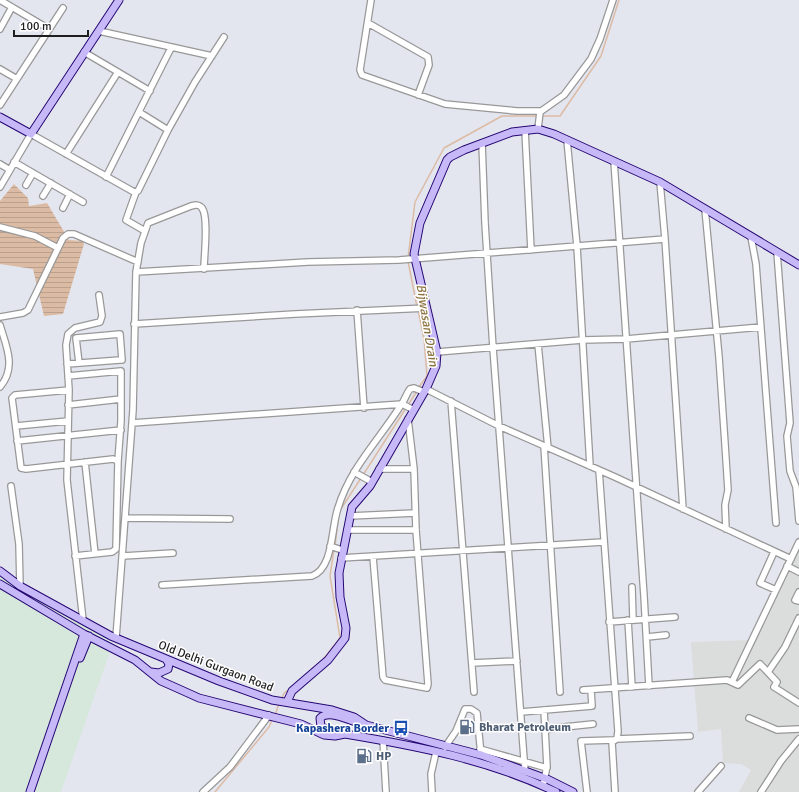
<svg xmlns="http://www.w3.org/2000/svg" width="799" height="792" font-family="Signika,sans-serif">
	<defs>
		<pattern id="water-rules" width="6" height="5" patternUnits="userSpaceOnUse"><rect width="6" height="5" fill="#dcbba5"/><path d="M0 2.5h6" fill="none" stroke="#bca08e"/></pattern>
	</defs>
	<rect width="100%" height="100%" fill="#e4e6ef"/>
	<path fill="#dbdcdc" d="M 799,546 L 799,792 L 739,792 L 751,770 L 741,764 L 723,763 L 721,729 L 698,732 L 691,642 L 752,640 Z"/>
	<path fill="#d6e8dc" d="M 0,572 L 20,588 L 113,643 L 61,792 L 0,792 Z"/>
	<path fill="url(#water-rules)" d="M 14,184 L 28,198 L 29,206 L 47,203 L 69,240 L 82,241 L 84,244 L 63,314 L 44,316 L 33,269 L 0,264 L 0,201 Z"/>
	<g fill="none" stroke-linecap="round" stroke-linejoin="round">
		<path stroke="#dcbba5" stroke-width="1.5" d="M 408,258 L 415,202 L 444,148 L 502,116 L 560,116 L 601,56 L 619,0
			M 408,261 L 417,307
			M 418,310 L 424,339 L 427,376 L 419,387
			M 363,475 L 417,391
			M 335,546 L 339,512 L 361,478
			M 322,661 L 340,638 L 330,576 L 334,549
			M 282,698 L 284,693 L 291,688
			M 275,715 L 279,704
			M 215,792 L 269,727 L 272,720"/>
		<defs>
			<path id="street" d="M 0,0 L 49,29
				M 371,0 L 360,70 L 362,75 L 445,104 L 517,111 L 541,111
				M 368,23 L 428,57 L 429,65 L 418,95
				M 0,29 L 12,7
				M 99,31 L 212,56
				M 84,52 L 150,91
				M 0,69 L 17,79
				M 0,105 L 63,8
				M 139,112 L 168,130
				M 538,129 L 540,112 L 564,95 L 591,59 L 600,39 L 613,0
				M 525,130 L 531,250
				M 567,140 L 577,246 L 590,466
				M 482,143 L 485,223 L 493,348 L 525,772
				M 66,154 L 118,72
				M 614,161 L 644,596 L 649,686
				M 14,162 L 83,202
				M 0,164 L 10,170
				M 106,177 L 171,48
				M 660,182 L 665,239 L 683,509
				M 26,185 L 33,173
				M 0,187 L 31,134 L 134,192 L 138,191 L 168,130 L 195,82 L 224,37
				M 136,192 L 126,220 L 145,231
				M 43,196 L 51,183
				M 63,208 L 70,194
				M 705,209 L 719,357 L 725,444 L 728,490 L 725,505 L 726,529
				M 0,227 L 35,236 L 58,248
				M 751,237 L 756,264 L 776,523
				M 777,252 L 790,423 L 787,436 L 790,471 L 796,487 L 799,521
				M 136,272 L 308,262 L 399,260 L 665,239
				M 357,310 L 364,408
				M 0,317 L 23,313 L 28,310 L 63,238 L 68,234 L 74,234 L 138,262
				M 134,324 L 295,314 L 427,308
				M 0,325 C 6,346 17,367 0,387
				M 538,344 L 548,448
				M 437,352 L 582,340 L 626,339 L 761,327
				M 67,364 L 120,360 L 122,360 L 120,334 L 76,338 L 79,363
				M 68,376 L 121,371 L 121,421 L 118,461
				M 426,389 L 499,426 L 615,477 L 791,559
				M 69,390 L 15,395 L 12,398 L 21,468 L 26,469 L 113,459 L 118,461 L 116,549 L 112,552 L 75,556
				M 451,401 L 474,692
				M 68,405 L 121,399
				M 132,423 L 402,404 L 414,410
				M 16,426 L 68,421
				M 17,441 L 121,430
				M 544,446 L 560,692
				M 85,462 L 95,554
				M 379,469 L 414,469
				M 599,470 L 618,731 L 617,739 L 612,742 L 615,792
				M 354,472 L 372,482
				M 11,486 L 19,544 L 20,586
				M 350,516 L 415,513
				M 126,518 L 230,519
				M 347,530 L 416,530
				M 330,546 L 342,550
				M 774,552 L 760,583 L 776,590
				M 123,556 L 173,553
				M 373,557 L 383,677 L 385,680 L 427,688 L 428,684 L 416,530 L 414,469 L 408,419
				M 341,558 L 603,542
				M 787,566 L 799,572
				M 162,585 L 312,576 C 334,568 331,527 338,508 C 350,468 379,440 401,405 C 405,400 406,394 410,389 L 414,388 L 424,392
				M 632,587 L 633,620
				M 799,592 L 795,600 L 799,601
				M 83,620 L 67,480 L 69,390 L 66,345 L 68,334 L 75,328 L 100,322 L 102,316 L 99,295
				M 628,620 L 632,687
				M 609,622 L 675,617
				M 647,637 L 666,635
				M 116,638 L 133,410 L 136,272 L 141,243 L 148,223 L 191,206 C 195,205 199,204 202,208 C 209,217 204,256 204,269
				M 472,663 L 517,661
				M 768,672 L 785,647 L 799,618
				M 732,682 L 799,542
				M 583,690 L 727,680 L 738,685 L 760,664 L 777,682 L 774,687 L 799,703
				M 521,712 L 592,706 L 591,690
				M 749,718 L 777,730 L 799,729
				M 545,729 L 593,724
				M 617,739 L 690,736
				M 383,740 L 386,792
				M 445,747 L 456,731 L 465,709 L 471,709 L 477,713 L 481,755
				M 480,749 L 547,768
				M 543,786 L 547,766 L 544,710
				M 203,792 L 230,767 L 269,715
				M 432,792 L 431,774 L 436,752
				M 587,792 L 581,741 L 614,740
				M 698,792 L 721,766
				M 761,792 L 781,761 L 799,739"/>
			<path id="secondary" d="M 0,117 L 31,134 L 119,0
				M 0,571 L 20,586 L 111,636 L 219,681 L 272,700 L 332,710 L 354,717 L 366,725 L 481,755 L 547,779 L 573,792
				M 0,584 L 84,634 L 135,660 L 161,681 L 179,689 L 199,698 L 301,724 L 324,735 L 335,736 L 345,734 C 417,746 490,760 556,792
				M 80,658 L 89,636
				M 151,672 L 159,673 L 168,669 L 169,664 L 166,659
				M 287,702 L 292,691 L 328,660 L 345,638 L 346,628 L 340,597 L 339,573 L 352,507 L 370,486 L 426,389 L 436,366 L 437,352 L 414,254 L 420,223 L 447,160 L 450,157 L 464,150 L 512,132 L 538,129 L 554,134 L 660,182 L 799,265
				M 343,733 L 321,727 L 320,718 C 329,710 345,719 356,722
				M 30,792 L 84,634"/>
		</defs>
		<use href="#street" stroke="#989898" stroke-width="8"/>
		<use href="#secondary" stroke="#250773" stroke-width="9"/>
		<use href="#street" stroke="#fff" stroke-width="5.5"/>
		<use href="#secondary" stroke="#c7b9f8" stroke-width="7"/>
	</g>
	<defs>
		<symbol id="fuel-bare" viewBox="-9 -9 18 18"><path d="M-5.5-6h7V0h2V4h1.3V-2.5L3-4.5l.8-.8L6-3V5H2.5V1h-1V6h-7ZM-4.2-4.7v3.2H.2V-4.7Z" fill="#5c6f8a" stroke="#fff" stroke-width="2.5" paint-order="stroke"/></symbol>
		<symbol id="bus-bare" viewBox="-9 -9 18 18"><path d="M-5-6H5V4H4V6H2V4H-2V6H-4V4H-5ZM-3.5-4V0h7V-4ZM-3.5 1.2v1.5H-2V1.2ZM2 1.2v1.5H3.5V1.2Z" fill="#1a4fb4" stroke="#fff" stroke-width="2.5" paint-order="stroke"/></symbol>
	</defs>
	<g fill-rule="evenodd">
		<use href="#fuel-bare" x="456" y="716" width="22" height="22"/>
		<use href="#bus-bare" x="390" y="717" width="22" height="22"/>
		<use href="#fuel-bare" x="353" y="745" width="22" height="22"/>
	</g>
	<g text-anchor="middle" stroke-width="3" stroke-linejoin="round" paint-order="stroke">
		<g font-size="12" fill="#1e1e1e" stroke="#fff">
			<text transform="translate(216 666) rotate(21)" y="4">Old Delhi Gurgaon Road</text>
		</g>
		<g font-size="12" font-weight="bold" fill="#4e5e75" stroke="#fff" text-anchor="start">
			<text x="479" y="731">Bharat Petroleum</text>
			<text x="376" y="760">HP</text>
		</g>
		<g font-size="12" font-weight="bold" fill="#164399" stroke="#fff" text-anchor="end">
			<text x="389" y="732">Kapashera Border</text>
		</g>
		<g font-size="13" font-style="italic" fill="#8d7340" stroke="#fff">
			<text transform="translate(428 325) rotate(81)" y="5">Bijwasan Drain</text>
		</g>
	</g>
	<path d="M14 30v6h74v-6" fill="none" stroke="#1e1e1e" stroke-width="2"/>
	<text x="20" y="30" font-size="12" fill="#1e1e1e" stroke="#ffffff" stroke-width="3" paint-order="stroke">100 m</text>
</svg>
